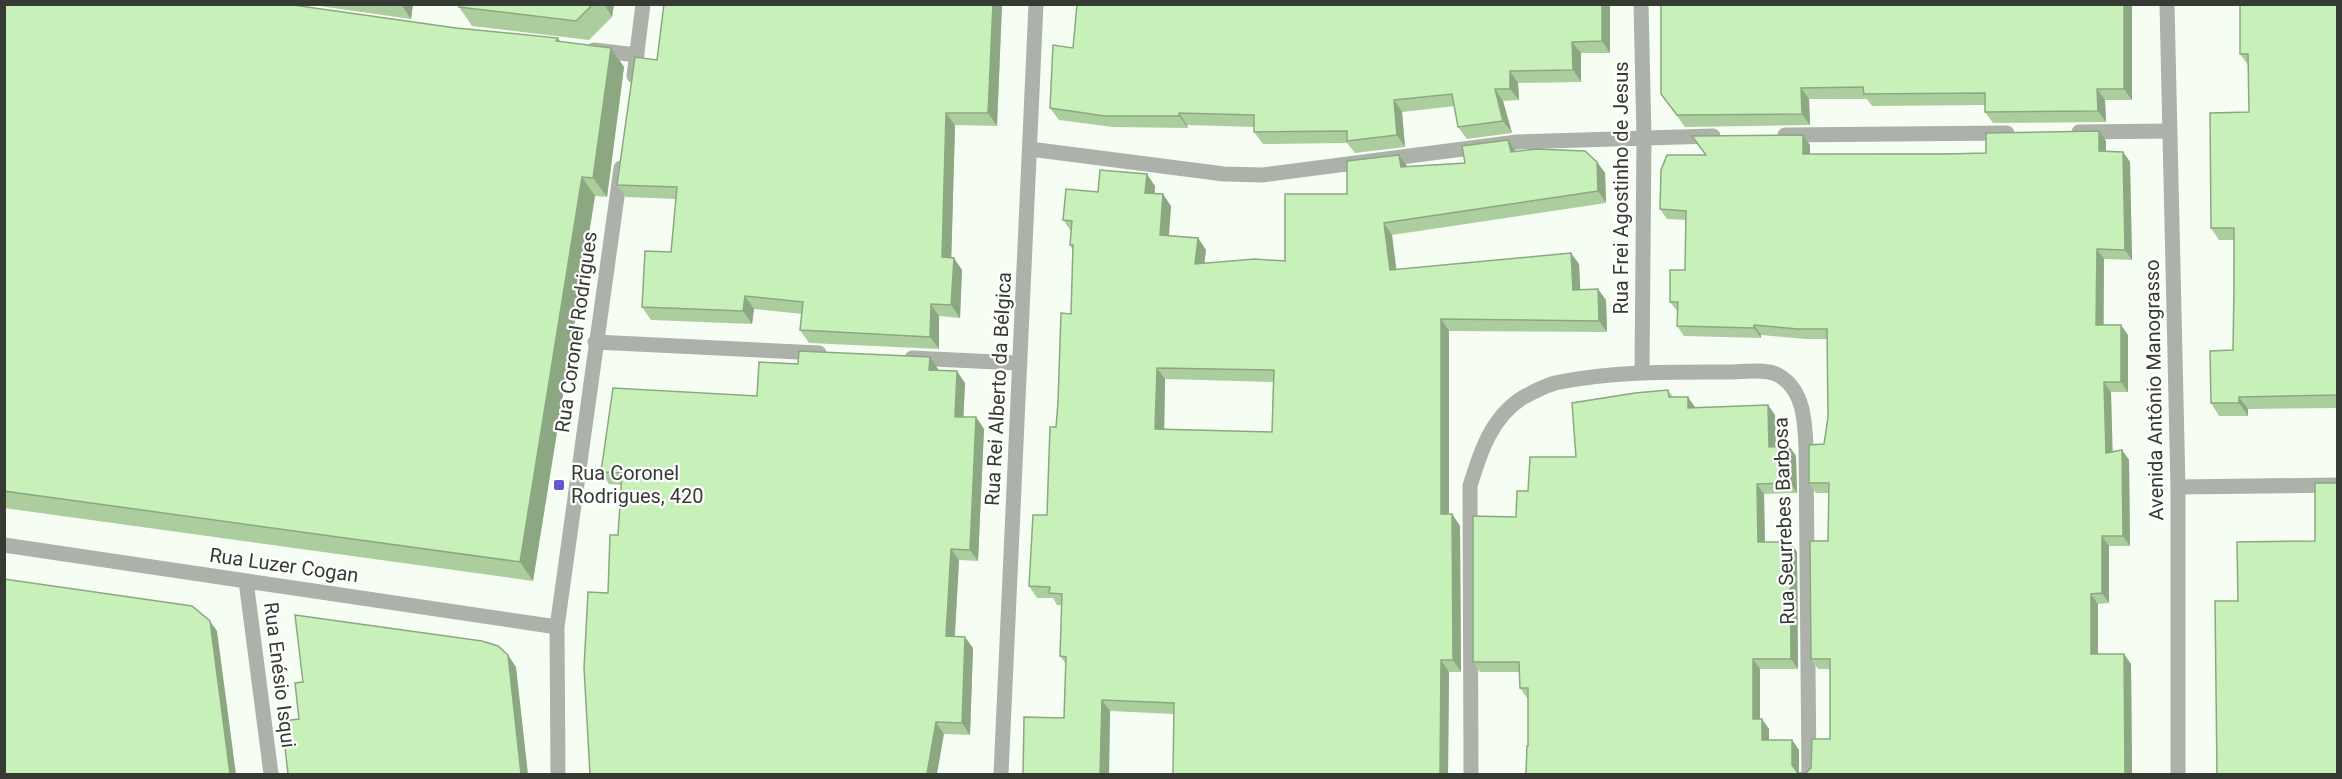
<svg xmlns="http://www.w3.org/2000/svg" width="2342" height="779" font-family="Roboto,sans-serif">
	<rect width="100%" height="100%" fill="#f6fef3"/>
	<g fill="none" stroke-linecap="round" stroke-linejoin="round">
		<path stroke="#acb2aa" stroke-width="15" d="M 2178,487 L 2338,485"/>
		<path stroke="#acb2aa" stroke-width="15" d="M 1641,4 L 1644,137 L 1642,372
			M 594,50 L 637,55
			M 634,76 L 643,4
			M 2079,132 L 2169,131
			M 1785,135 L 2007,133
			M 1030,149 L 1224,174 L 1262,175 L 1517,142 L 1713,136
			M 595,342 L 819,353
			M 912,358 L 1020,363
			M 4,545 L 557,627
			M 246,581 L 271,774
			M 558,774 L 557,627 L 621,168
			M 1001,774 L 1036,4
			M 1471,774 L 1470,486 C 1480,453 1491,418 1522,398 C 1531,393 1545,386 1555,383 C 1612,371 1671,372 1728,372 C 1742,372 1765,368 1778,375 C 1804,389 1805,422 1806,448 L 1809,774"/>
		<path stroke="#acb2aa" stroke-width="15" d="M 2167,4 L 2178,487 L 2178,774"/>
	</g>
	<path fill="#acce9f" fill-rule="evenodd" d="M 4,4 L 456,28 L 558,38 L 561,42 L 611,48 L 624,67 L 607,197 L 595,196 L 533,581 L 4,508 Z
		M 305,4 L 413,4 L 411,19 Z
		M 459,4 L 614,4 L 612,17 L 589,40 L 472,26 L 459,7 Z
		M 664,4 L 1002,4 L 997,126 L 955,125 L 951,258 L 962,270 L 960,318 L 939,316 L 939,349 L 809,343 L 800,330 L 802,314 L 754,309 L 752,324 L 651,320 L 642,307 L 671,252 L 676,199 L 626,197 L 617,185 L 657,60 Z
		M 1077,4 L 1610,4 L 1610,53 L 1581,53 L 1581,82 L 1518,83 L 1519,100 L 1503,101 L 1512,133 L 1467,139 L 1458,127 L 1455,106 L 1402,112 L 1405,147 L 1355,153 L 1347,143 L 1263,144 L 1254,132 L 1254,127 L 1187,125 L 1188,128 L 1113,127 L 1059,120 L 1050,108 L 1073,48 Z
		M 1661,4 L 2132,4 L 2132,100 L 2105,100 L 2106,122 L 1993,123 L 1985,112 L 1985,105 L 1872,106 L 1867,99 L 1809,99 L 1810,125 L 1685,127 L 1661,94 Z
		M 2337,4 L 2337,408 L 2248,409 L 2248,416 L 2219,416 L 2211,403 L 2233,350 L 2234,240 L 2219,240 L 2211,228 L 2249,112 L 2248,65 L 2240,54 Z
		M 2106,141 L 2106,151 L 2123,152 L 2130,162 L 2132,260 L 2104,259 L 2104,325 L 2128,335 L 2128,392 L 2111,392 L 2112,452 L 2122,450 L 2129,460 L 2130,546 L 2109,546 L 2109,603 L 2098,604 L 2098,654 L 2131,664 L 2132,774 L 1526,774 L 1528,746 L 1528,698 L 1527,698 L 1520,688 L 1519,672 L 1480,672 L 1473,662 L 1516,517 L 1528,491 L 1668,390 L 1673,397 L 1695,407 L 1768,405 L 1775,415 L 1776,447 L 1789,446 L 1796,456 L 1797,493 L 1764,494 L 1765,542 L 1790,542 L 1797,552 L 1798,669 L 1760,669 L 1760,719 L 1769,729 L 1769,740 L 1792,740 L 1799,750 L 1799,773 L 1806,773 L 1811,768 L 1830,739 L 1830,669 L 1818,669 L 1811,659 L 1828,541 L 1829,493 L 1816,493 L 1809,483 L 1824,444 L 1828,417 L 1827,339 L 1805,339 L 1761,335 L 1761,338 L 1684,336 L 1677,326 L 1678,312 L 1670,302 L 1685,270 L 1686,220 L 1667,219 L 1660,209 L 1706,155 L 1810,145 L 1810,154 L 1986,153 Z
		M 1516,151 L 1597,162 L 1605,173 L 1606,203 L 1392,235 L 1396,270 L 1579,264 L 1580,290 L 1606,300 L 1607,332 L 1449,331 L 1449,514 L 1452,514 L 1460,526 L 1461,672 L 1449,672 L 1448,774 L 1173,774 L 1174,714 L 1110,711 L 1109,774 L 1023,774 L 1064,718 L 1066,664 L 1060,656 L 1062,605 L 1057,605 L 1053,598 L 1037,598 L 1029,586 L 1047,515 L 1056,427 L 1071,314 L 1073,250 L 1070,245 L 1071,231 L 1063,220 L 1098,192 L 1155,186 L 1155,194 L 1171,206 L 1169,236 L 1198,238 L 1206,250 L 1204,263 L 1285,261 L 1347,194 L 1399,155 L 1407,167 L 1465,163 ZM 1165,379 L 1273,382 L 1272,432 L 1164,429 Z
		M 938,369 L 938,370 L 965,383 L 963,417 L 976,417 L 984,429 L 978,561 L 959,560 L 955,636 L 973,648 L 970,735 L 944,734 L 608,593 L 618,535 L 621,485 L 609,484 L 601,472 L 757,396 Z"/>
	<path fill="#8ca882" d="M 401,4 L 413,4 L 411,19 Z
		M 604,4 L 614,4 L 612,17 Z
		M 993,4 L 1002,4 L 997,126 L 988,113 Z
		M 1602,4 L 1610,4 L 1610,53 L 1602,41 Z
		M 2124,4 L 2132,4 L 2132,100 L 2124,89 Z
		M 1572,42 L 1581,53 L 1581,82 L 1573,70 Z
		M 611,48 L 624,67 L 607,197 L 593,178 Z
		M 1510,71 L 1518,83 L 1519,100 L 1510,89 Z
		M 1801,88 L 1809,99 L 1810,125 L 1802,114 Z
		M 1495,89 L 1503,101 L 1512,133 L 1503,121 Z
		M 2097,89 L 2105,100 L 2106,122 L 2098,111 Z
		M 1394,100 L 1402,112 L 1405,147 L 1397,135 Z
		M 946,113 L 955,125 L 951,270 L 942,257 Z
		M 1179,113 L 1187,125 L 1188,128 L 1179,116 Z
		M 2099,131 L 2106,141 L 2106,161 L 2099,151 Z
		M 1803,135 L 1810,145 L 1810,164 L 1803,154 Z
		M 1508,140 L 1516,152 L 1511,152 Z
		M 2123,152 L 2130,162 L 2132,260 L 2125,250 Z
		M 1399,155 L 1407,166 L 1409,178 L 1401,167 Z
		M 1597,162 L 1605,173 L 1606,203 L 1598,191 Z
		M 1147,174 L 1155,186 L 1153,204 L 1145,193 Z
		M 582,177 L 595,196 L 533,581 L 520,562 Z
		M 1163,194 L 1171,206 L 1168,247 L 1160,235 Z
		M 1384,223 L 1392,235 L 1398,282 L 1390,270 Z
		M 1198,238 L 1206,250 L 1203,275 L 1195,264 Z
		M 2097,249 L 2104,259 L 2103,335 L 2096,325 Z
		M 1571,253 L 1579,264 L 1581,302 L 1573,290 Z
		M 954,258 L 962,270 L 960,318 L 951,305 Z
		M 1598,289 L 1606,300 L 1607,332 L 1599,321 Z
		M 745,296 L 754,309 L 752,324 L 743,311 Z
		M 931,304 L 939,316 L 939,349 L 930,337 Z
		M 1441,319 L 1449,331 L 1449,526 L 1441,514 Z
		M 1754,325 L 1761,335 L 1761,338 L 1754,328 Z
		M 2121,325 L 2128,335 L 2128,392 L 2121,382 Z
		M 930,357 L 938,369 L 938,382 L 929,370 Z
		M 1157,368 L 1165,379 L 1164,441 L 1155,429 Z
		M 957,371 L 965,383 L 963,428 L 955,417 Z
		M 2104,382 L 2111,392 L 2113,463 L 2106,453 Z
		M 1688,397 L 1695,407 L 1695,418 L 1688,408 Z
		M 2239,397 L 2248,409 L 2248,416 L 2239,403 Z
		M 1768,405 L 1775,415 L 1776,457 L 1769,447 Z
		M 976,417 L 984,429 L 978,561 L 970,550 Z
		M 1789,446 L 1796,456 L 1797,493 L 1790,483 Z
		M 2122,450 L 2129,460 L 2130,546 L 2123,536 Z
		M 1757,484 L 1764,494 L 1765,552 L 1758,542 Z
		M 1452,514 L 1460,526 L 1461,672 L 1453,660 Z
		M 2102,536 L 2109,546 L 2109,603 L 2102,593 Z
		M 1790,542 L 1797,552 L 1798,669 L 1791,659 Z
		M 951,549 L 959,560 L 954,648 L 946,636 Z
		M 2091,594 L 2098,604 L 2098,664 L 2091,654 Z
		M 210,621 L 217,631 L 236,774 L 230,774 Z
		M 965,637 L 973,648 L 970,735 L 962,723 Z
		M 2124,654 L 2131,664 L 2132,774 L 2125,774 Z
		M 508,655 L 516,667 L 528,774 L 521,774 Z
		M 1753,659 L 1760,669 L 1760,729 L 1753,719 Z
		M 1441,660 L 1449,672 L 1448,774 L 1440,774 Z
		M 1102,700 L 1110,711 L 1109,774 L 1100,774 Z
		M 1762,719 L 1769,729 L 1769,750 L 1762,740 Z
		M 936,722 L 944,734 L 937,774 L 927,774 Z
		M 1792,740 L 1799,750 L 1799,774 L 1792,765 Z"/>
	<path fill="#c8f0b9" stroke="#8ca882" stroke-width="1.5" fill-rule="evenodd" d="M 4,4 L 286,4 L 456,28 L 558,38 L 556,41 L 611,48 L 593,178 L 582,177 L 520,562 L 4,491 Z
		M 459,4 L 593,4 L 576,21 L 459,7 Z
		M 664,4 L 993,4 L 988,113 L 946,113 L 942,257 L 954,258 L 951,305 L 931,304 L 930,337 L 800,330 L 803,302 L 745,296 L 743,311 L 642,307 L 645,251 L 671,252 L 677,187 L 617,185 L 635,57 L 657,60 Z
		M 1077,4 L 1602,4 L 1602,41 L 1572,42 L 1573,70 L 1510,71 L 1510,89 L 1495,89 L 1503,121 L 1458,127 L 1452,94 L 1394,100 L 1397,135 L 1347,141 L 1347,131 L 1254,132 L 1254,115 L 1179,113 L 1179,116 L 1105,116 L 1050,108 L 1053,45 L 1073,48 Z
		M 1661,4 L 2124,4 L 2124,89 L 2097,89 L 2098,111 L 1985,112 L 1985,93 L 1864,94 L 1863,87 L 1801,88 L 1802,114 L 1677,115 L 1661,94 Z
		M 2240,4 L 2337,4 L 2337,395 L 2239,397 L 2239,403 L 2211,403 L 2210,351 L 2233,350 L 2234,286 L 2234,228 L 2211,228 L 2210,113 L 2249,112 L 2248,54 L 2240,54 Z
		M 2099,131 L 2099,151 L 2123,152 L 2125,250 L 2097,249 L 2096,325 L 2121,325 L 2121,382 L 2104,382 L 2106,453 L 2122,450 L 2123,536 L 2102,536 L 2102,593 L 2091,594 L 2091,654 L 2124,654 L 2125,774 L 1526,774 L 1527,746 L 1528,746 L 1528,688 L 1520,688 L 1519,662 L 1473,662 L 1473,516 L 1516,517 L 1517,491 L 1528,491 L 1530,457 L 1576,457 L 1572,403 L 1635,393 L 1668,390 L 1669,397 L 1688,397 L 1688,408 L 1768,405 L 1769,447 L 1789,446 L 1790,483 L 1757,484 L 1758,542 L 1790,542 L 1791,659 L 1753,659 L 1753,719 L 1762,719 L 1762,740 L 1792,740 L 1792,765 L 1798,773 L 1806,773 L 1811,768 L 1812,739 L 1830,739 L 1830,659 L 1811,659 L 1810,541 L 1828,541 L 1829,483 L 1809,483 L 1809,445 L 1824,444 L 1828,417 L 1827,329 L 1798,329 L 1754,325 L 1754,328 L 1677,326 L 1678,302 L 1670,302 L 1670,270 L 1685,270 L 1686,211 L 1660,209 L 1661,170 L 1667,155 L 1706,155 L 1692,136 L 1803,135 L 1803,154 L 1946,154 L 1986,153 L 1986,133 Z
		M 1508,140 L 1511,152 L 1536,149 L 1585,151 L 1597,162 L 1598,191 L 1384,223 L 1390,270 L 1571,253 L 1573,290 L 1598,289 L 1599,321 L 1441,319 L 1441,514 L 1452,514 L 1453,660 L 1441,660 L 1440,774 L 1173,774 L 1174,703 L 1102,700 L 1100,774 L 1023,774 L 1024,717 L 1064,718 L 1066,657 L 1060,656 L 1062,594 L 1049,593 L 1050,587 L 1029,586 L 1033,515 L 1047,515 L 1050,427 L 1056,427 L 1058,402 L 1061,313 L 1071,314 L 1073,245 L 1070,245 L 1072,221 L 1063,220 L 1066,189 L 1098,192 L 1100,170 L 1147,174 L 1145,193 L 1163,194 L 1160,235 L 1198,238 L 1195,264 L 1255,259 L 1285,261 L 1285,194 L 1347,194 L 1347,161 L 1399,155 L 1401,167 L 1465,163 L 1462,146 ZM 1157,368 L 1274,370 L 1272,432 L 1155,429 Z
		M 799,351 L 930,357 L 929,370 L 957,371 L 955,417 L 976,417 L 970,550 L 951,549 L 946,636 L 965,637 L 962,723 L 936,722 L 927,774 L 590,774 L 584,668 L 588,592 L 608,593 L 610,535 L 618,535 L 622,473 L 601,472 L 613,388 L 757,396 L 759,362 L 798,364 Z
		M 2315,483 L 2337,483 L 2337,774 L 2217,774 L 2215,601 L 2238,601 L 2237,542 L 2315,541 Z
		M 4,579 L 192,606 L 210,621 L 230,774 L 4,774 Z
		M 295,615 L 482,641 L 498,646 L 508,655 L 521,774 L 288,774 L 282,721 L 299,719 L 295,683 L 303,682 Z"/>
	<rect fill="#6556cf" stroke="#fff" stroke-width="2" x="553" y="479" width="12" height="12" rx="3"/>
	<g text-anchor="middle" stroke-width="4.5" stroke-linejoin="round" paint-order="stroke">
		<g font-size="20" fill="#353a33" stroke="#fff">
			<text transform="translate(1621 188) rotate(-90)" y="7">Rua Frei Agostinho de Jesus</text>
			<text transform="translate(576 332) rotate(-82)" y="7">Rua Coronel Rodrigues</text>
			<text transform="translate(998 389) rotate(-87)" y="7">Rua Rei Alberto da Bélgica</text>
			<text transform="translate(2154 390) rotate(-91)" y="7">Avenida Antônio Manograsso</text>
			<text transform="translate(1784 521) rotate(-92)" y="7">Rua Seurrebes Barbosa</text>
			<text transform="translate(284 565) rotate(8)" y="7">Rua Luzer Cogan</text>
			<text transform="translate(280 675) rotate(83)" y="7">Rua Enésio Isqui</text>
		</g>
		<g font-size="20" fill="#353a33" stroke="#fff" text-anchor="start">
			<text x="571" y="480">Rua Coronel<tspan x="571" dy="23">Rodrigues, 420</tspan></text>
		</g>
	</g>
	<rect width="2342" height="779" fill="none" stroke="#353a33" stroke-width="12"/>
</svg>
